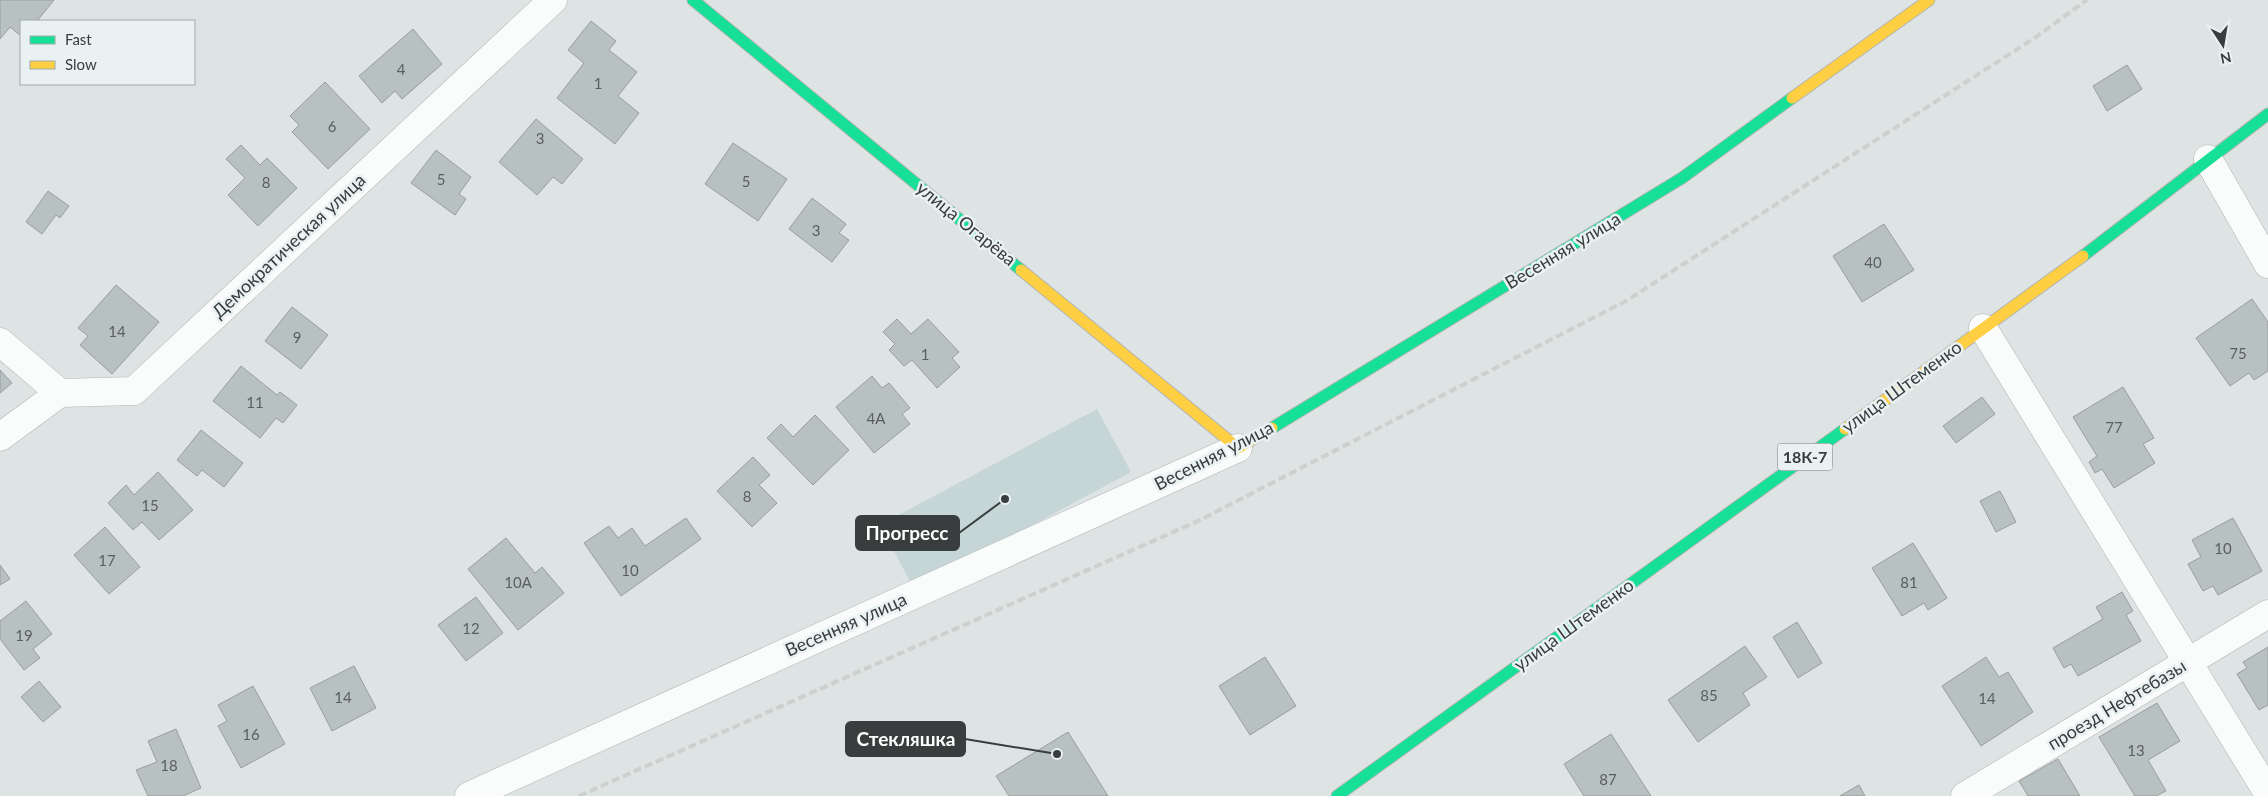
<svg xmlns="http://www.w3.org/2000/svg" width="2268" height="796" font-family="Lato,sans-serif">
	<rect width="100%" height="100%" fill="#dee3e3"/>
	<path fill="#c6d6d7" d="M 1097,409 L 1131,472 L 914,589 L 880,525 Z"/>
	<path fill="#b8c1c1" stroke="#999d9d" d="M 0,0 L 54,0 L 37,21 L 21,21 L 21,36 L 10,27 L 0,39 Z
		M 591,21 L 616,41 L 609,50 L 637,72 L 618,96 L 639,113 L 615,144 L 557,98 L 584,63 L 568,50 Z
		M 413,29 L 442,64 L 402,99 L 395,91 L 382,103 L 359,76 Z
		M 2127,65 L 2142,89 L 2107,111 L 2093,86 Z
		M 325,82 L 370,129 L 328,169 L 292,132 L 299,125 L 290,116 Z
		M 536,119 L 583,159 L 562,184 L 553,177 L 537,195 L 499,162 Z
		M 733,143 L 787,179 L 758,221 L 705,184 Z
		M 241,145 L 260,165 L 267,158 L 297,188 L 258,226 L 228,195 L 245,178 L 226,159 Z
		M 436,150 L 471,177 L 459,194 L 466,199 L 455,215 L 411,183 Z
		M 48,191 L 69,206 L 60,218 L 56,215 L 42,234 L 26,222 Z
		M 812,198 L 846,224 L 839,233 L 849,240 L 832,262 L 789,229 Z
		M 1884,224 L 1914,270 L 1862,302 L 1833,256 Z
		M 116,285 L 159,322 L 112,374 L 80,345 L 88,336 L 78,328 Z
		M 2252,299 L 2268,322 L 2268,371 L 2254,380 L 2249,373 L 2230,386 L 2196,338 Z
		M 292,307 L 328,335 L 301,369 L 265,341 Z
		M 897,319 L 911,334 L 928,319 L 959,352 L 952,358 L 960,367 L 937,388 L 912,360 L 904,366 L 889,350 L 895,344 L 883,332 Z
		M 241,366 L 277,395 L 280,392 L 297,405 L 283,423 L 276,418 L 260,438 L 213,401 Z
		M 0,370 L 12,383 L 0,393 Z
		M 872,376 L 882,388 L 889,383 L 910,408 L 902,414 L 910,424 L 874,453 L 836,407 Z
		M 2123,387 L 2154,438 L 2143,444 L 2155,463 L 2114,488 L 2102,469 L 2095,473 L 2089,462 L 2097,456 L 2073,417 Z
		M 1982,397 L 1995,414 L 1956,443 L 1943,426 Z
		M 815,415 L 849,450 L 813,485 L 767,438 L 781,424 L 793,437 Z
		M 201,430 L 243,463 L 224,487 L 202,470 L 197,476 L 177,460 Z
		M 753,457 L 770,475 L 759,485 L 777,503 L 752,527 L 717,491 Z
		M 158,472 L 193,510 L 159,540 L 142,522 L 133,530 L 108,503 L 126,485 L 134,495 Z
		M 2000,491 L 2016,522 L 1996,532 L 1980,501 Z
		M 686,518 L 701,539 L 621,596 L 584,543 L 609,526 L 618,538 L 632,528 L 645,546 Z
		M 2233,518 L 2262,571 L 2218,595 L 2213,586 L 2203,591 L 2188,564 L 2201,557 L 2192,540 Z
		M 105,527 L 140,567 L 109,594 L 74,555 Z
		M 506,538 L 535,573 L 542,567 L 564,593 L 518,630 L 468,569 Z
		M 1913,543 L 1947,598 L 1928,610 L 1924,603 L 1902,616 L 1872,568 Z
		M 0,565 L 10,579 L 0,585 Z
		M 2122,592 L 2133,611 L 2126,615 L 2141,641 L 2078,676 L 2071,664 L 2064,668 L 2053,648 L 2103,619 L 2096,607 Z
		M 476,597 L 503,633 L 466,661 L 438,625 Z
		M 26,601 L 52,634 L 33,649 L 40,658 L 24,670 L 0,639 L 0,621 Z
		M 1797,622 L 1822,663 L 1798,678 L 1773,637 Z
		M 1745,646 L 1767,677 L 1743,693 L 1750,705 L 1698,742 L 1668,700 Z
		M 2268,647 L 2268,705 L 2259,710 L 2237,674 L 2247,668 L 2243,662 Z
		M 1265,657 L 1296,706 L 1250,735 L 1219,686 Z
		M 1986,657 L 1999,677 L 2008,672 L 2033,712 L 1981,746 L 1942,686 Z
		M 354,666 L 376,708 L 332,731 L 310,688 Z
		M 39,681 L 61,707 L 43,722 L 21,697 Z
		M 253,686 L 285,744 L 241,768 L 218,726 L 227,721 L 218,705 Z
		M 2157,703 L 2180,741 L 2148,760 L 2166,791 L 2156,796 L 2135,796 L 2099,737 Z
		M 176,729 L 201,788 L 183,796 L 148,796 L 136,770 L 157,762 L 148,741 Z
		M 1068,732 L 1108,796 L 1009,796 L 996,776 Z
		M 1611,734 L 1651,796 L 1584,796 L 1564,764 Z
		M 2058,759 L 2080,796 L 2028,796 L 2019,781 Z
		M 1859,785 L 1865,796 L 1840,796 Z"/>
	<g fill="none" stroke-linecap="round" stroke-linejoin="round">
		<defs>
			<path id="street" d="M 2208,159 L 2268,264
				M 1983,328 L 2268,793
				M 0,342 L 60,393
				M 0,437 L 60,393 L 134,391 L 553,0
				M 469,796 L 1238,448
				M 1965,796 L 2268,614"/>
			<path id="fast" d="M 693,0 L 1021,270
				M 2083,256 L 2268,114
				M 1272,428 L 1682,178 L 1792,98
				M 1337,796 L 1845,429"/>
			<path id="slow" d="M 1792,98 L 1929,0
				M 1021,270 L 1238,448 L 1272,428
				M 1845,429 L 2083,256"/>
		</defs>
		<use href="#street" stroke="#b2b5b5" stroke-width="29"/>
		<use href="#fast" stroke="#b2b5b5" stroke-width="13"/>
		<use href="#slow" stroke="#b2b5b5" stroke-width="13"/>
		<use href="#street" stroke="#fafbfb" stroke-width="28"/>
		<use href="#fast" stroke="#16e098" stroke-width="11"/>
		<use href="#slow" stroke="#ffcf43" stroke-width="11"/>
		<path stroke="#cecfcf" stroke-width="4" stroke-dasharray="8 4" stroke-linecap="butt" d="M 579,796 L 1198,521 L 1626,301 L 2036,37 L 2087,0"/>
	</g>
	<g text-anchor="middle" stroke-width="5" stroke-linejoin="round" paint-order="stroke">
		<g font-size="15" fill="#595e5e">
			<text x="401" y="75">4</text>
			<text x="598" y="89">1</text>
			<text x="332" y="132">6</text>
			<text x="540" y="144">3</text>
			<text x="441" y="185">5</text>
			<text x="746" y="187">5</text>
			<text x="266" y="188">8</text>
			<text x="816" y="236">3</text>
			<text x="1873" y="268">40</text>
			<text x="117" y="337">14</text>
			<text x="297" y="343">9</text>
			<text x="2238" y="359">75</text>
			<text x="925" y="360">1</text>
			<text x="255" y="408">11</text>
			<text x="876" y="424">4А</text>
			<text x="2114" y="433">77</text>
			<text x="747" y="502">8</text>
			<text x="150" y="511">15</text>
			<text x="2223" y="554">10</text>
			<text x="107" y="566">17</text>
			<text x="630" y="576">10</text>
			<text x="518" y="588">10А</text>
			<text x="1909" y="588">81</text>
			<text x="471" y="634">12</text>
			<text x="24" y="641">19</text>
			<text x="1709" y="701">85</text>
			<text x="343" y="703">14</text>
			<text x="1987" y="704">14</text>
			<text x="251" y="740">16</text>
			<text x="2136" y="756">13</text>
			<text x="169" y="771">18</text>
			<text x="1608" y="785">87</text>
		</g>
		<rect fill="#e9f1f2" stroke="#6e7373" stroke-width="1" x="1777.5" y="443.5" width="55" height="27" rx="4"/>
		<g font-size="16" font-weight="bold" fill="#393d3d">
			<text x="1805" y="463">18К-7</text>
		</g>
		<g font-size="18" fill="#393d3d" stroke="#e9f1f2">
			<text transform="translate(966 224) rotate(39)" y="6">улица Огарёва</text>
			<text transform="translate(289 246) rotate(-43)" y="6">Демократическая улица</text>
			<text transform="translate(1563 251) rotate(-31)" y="6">Весенняя улица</text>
			<text transform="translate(1902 387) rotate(-36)" y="6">улица Штеменко</text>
			<text transform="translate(1214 456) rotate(-27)" y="6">Весенняя улица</text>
			<text transform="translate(846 625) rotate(-24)" y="6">Весенняя улица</text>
			<text transform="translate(1574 625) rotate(-36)" y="6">улица Штеменко</text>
			<text transform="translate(2117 705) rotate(-31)" y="6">проезд Нефтебазы</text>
		</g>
	</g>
	<path fill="none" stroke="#393d3d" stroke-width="2" d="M1005 499L959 533M1057 754L965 739"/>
	<g fill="#393d3d" stroke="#e9f1f2" stroke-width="2">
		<circle cx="1005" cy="499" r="5"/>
		<circle cx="1057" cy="754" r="5"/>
	</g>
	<g fill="#393d3d" stroke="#393d3d" stroke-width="2">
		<rect x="856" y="516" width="103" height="34" rx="5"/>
		<rect x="846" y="722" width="119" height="34" rx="5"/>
	</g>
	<g font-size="19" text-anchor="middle" font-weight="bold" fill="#fff">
		<text x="907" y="540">Прогресс</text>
		<text x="906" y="746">Стекляшка</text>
	</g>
	<rect x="20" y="20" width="175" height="65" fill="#e9f1f2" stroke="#a3a9aa"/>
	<rect x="30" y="36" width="25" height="8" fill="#16e098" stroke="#a3a9aa"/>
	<text x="65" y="45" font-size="15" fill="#393d3d">Fast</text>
	<rect x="30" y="61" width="25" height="8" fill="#ffcf43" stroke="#a3a9aa"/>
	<text x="65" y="70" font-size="15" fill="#393d3d">Slow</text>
	<g transform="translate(2223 45) rotate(168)" stroke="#e9f1f2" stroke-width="4" paint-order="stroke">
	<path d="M0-4L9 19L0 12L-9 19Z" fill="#393d3d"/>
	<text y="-8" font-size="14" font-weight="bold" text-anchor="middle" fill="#393d3d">N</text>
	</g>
</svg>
